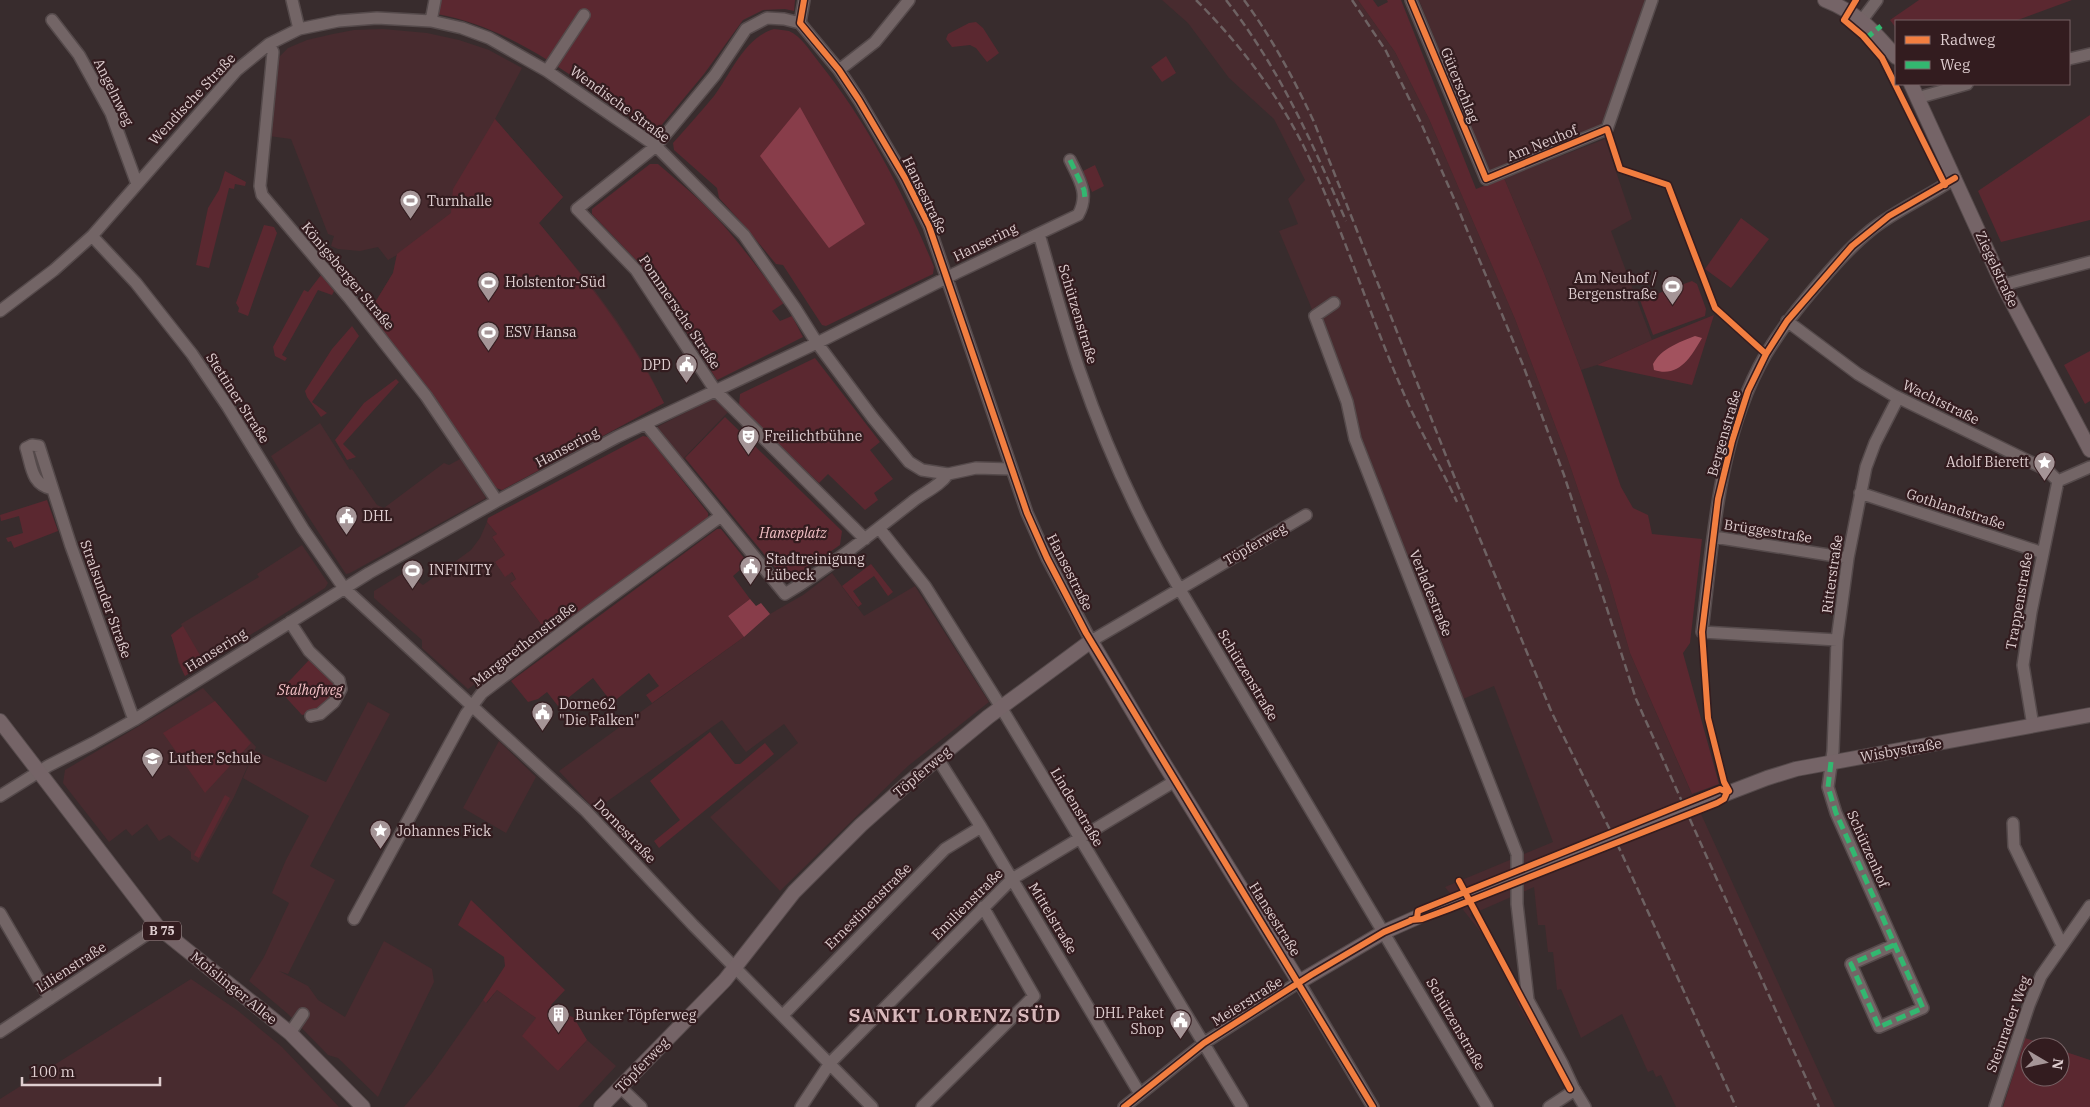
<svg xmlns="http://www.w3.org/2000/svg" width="2090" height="1107" font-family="'IBM Plex Serif',serif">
	<rect width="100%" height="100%" fill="#382c2d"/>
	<path fill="#482b2f" d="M 1162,0 L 1358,0 L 1395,52 L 1429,119 L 1515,319 L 1567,457 L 1609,580 L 1630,653 L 1690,790 L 1835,1107 L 1676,1107 L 1661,1075 L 1656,1077 L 1653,1070 L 1648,1072 L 1622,1014 L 1581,1038 L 1561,989 L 1557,990 L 1553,952 L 1548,952 L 1545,925 L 1538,925 L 1534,887 L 1470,915 L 1491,940 L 1520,997 L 1533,995 L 1578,1082 L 1566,1089 L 1519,1006 L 1491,945 L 1445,887 L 1553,842 L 1494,686 L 1463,699 L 1309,302 L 1279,231 L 1298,224 L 1288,199 L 1305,180 L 1274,119 L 1229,78 L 1188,23 Z
		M 1419,0 L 1646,0 L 1604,121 L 1597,128 L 1490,170 L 1487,168 Z
		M 383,29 L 427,33 L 459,40 L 489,50 L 522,68 L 495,119 L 563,197 L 539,223 L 593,288 L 617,321 L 645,365 L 664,403 L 502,490 L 368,314 L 393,273 L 397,255 L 388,260 L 378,247 L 360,251 L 338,249 L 331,246 L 334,236 L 328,234 L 291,139 L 269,136 L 278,58 L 288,48 L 307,40 L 333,34 L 354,30 Z
		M 1605,139 L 1632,219 L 1611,231 L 1652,340 L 1597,365 L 1581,370 L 1544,273 L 1504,178 Z
		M 716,399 L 729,411 L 681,461 L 657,427 L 710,400 Z
		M 320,423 L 350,470 L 352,469 L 377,505 L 384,508 L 444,463 L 449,465 L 462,458 L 486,498 L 350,573 L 346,574 L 300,504 L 271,456 Z
		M 487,522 L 497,534 L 492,537 L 505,555 L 495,563 L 511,572 L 516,579 L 510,583 L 547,632 L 468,689 L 422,648 L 422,640 L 374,598 L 374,591 L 405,572 L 423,585 L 471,550 L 480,538 Z
		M 302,545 L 328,583 L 325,588 L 185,676 L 178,662 L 176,648 L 171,635 L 182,626 L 181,624 L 259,577 L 257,574 Z
		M 832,573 L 864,616 L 915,586 L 989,702 L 908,766 L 780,891 L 710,817 L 798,743 L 784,724 L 746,752 L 722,720 L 595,810 L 559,771 L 744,637 L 770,614 L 803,595 Z
		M 203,688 L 256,747 L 234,797 L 198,863 L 191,859 L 191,852 L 169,835 L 159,841 L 147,824 L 132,836 L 126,829 L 109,842 L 63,783 L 65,770 Z
		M 368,702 L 390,714 L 310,866 L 335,880 L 288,974 L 279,971 L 308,986 L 318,1000 L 345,1017 L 384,941 L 432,969 L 434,982 L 378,1097 L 338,1058 L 328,1055 L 288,1014 L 249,981 L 264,957 L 289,903 L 272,893 L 286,860 L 309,816 L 243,778 L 255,751 L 326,782 Z
		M 499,741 L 536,777 L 506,833 L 463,808 Z
		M 191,979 L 237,1010 L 282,1047 L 339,1107 L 0,1107 L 0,1099 Z
		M 497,990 L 536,1018 L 558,1071 L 587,1040 L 616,1066 L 578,1107 L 404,1107 L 432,1073 L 483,1000 L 487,1003 Z"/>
	<path fill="#5b2830" d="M 439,0 L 795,0 L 794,11 L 785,9 L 763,10 L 743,20 L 704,74 L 655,133 C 586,89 521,29 437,14 Z
		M 1358,0 L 1373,0 L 1378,7 L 1388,2 L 1387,0 L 1401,0 L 1476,189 L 1504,178 L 1544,273 L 1581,370 L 1621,487 L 1633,508 L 1648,515 L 1652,534 L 1702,539 L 1690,643 L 1683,653 L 1719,784 L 1692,794 L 1630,653 L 1609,580 L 1567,457 L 1515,319 L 1429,119 L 1395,52 Z
		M 1919,0 L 2072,0 L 2015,21 L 1896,21 L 1896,28 L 1890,20 Z
		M 976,22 L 983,28 L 999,53 L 987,62 L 976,48 L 970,45 L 952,47 L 946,39 L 948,34 L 969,23 Z
		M 774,29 C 779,30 785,30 789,31 C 802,37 810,51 818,61 C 868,123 904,194 934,267 L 933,274 L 826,326 L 822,325 L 783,265 L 776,264 L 742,223 L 719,198 L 717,188 L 674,150 L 673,143 C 687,127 701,112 714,96 C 732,72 744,38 774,29 Z
		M 1166,56 L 1176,73 L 1162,82 L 1151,67 Z
		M 2090,115 L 2090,220 L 2001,242 L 1978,191 Z
		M 495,119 L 563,197 L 539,223 C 588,282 629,333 664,403 L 502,490 L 493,487 L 368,314 L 393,273 L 397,254 L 451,213 L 453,189 Z
		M 650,164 L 658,164 C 671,175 685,187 698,199 C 731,230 757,267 784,303 L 772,311 L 780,321 L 792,316 L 803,337 L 717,380 L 680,322 L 638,262 L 592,214 L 592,209 Z
		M 1095,165 L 1104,186 L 1092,192 L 1083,171 Z
		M 225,171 L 246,182 L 245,186 L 235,184 L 234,189 L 229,188 L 209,268 L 196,265 L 208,208 L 219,190 Z
		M 1741,218 L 1769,239 L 1731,288 L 1705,269 Z
		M 264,225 L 274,227 L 277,233 L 248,316 L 238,312 L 239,308 L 236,303 Z
		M 321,275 L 334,291 L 332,295 L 318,290 L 282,355 L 287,358 L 285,361 L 275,356 L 273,347 L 304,290 L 308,292 Z
		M 1692,281 L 1697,284 L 1706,309 L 1705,316 L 1653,335 L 1640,300 Z
		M 1714,315 L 1692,385 L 1597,365 L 1652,340 Z
		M 352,326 L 359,336 L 312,402 L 327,413 L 321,417 L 307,397 L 305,391 L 332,349 Z
		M 2090,351 L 2090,401 L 2085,404 L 2064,365 Z
		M 815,358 L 880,442 L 870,450 L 893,479 L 874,493 L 878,500 L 865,510 L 828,474 L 819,483 L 739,405 L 740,394 Z
		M 396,379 L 399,382 L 343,444 L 356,457 L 347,460 L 335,440 L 364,403 Z
		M 725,417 L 842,531 L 840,545 L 792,578 L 782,576 L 685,458 Z
		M 643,436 L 648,437 L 708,513 L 708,518 L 479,689 L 475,684 L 524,647 L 547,632 L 510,583 L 516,579 L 512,572 L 505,577 L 495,562 L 505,555 L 492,537 L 497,534 L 487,522 L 488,518 Z
		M 47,500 L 58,531 L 14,548 L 11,541 L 8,542 L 6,538 L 23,533 L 19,516 L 1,521 L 0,515 Z
		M 717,529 L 721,529 L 748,563 L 733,576 L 750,599 L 728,616 L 744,637 L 652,703 L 646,695 L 659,686 L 649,673 L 612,703 L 593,678 L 558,706 L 547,692 L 538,699 L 528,702 L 511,681 Z
		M 871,564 L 893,592 L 888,596 L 874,576 L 853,591 L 862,604 L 858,607 L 842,586 Z
		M 183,626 L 201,657 L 209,652 L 212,658 L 185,676 C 178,663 176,649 171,635 Z
		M 309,660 L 335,682 C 333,702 320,711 302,715 L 280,691 Z
		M 215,701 L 251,743 L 205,793 L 163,733 Z
		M 710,732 L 735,764 L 740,764 L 765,743 L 774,754 L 659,848 L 654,841 L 680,820 L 650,781 Z
		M 225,795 L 230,798 L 199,858 L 194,855 Z
		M 471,900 L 565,990 L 551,1005 L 574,1018 L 587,1040 L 558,1071 L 522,1036 L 536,1018 L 497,990 L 486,1003 L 483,1000 L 505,966 L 504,957 L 458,925 Z
		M 2025,1038 L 2051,1047 L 2030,1047 L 2030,1077 L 2060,1077 L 2060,1050 L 2090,1060 L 2090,1107 L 2003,1107 Z"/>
	<path fill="#883d4a" d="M 800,107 L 865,224 L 829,248 L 760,156 Z
		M 750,599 L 756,606 L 761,603 L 770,614 L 744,637 L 728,616 Z"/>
	<path fill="#a2525e" d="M 1695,336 L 1702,338 C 1691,357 1679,378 1654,370 L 1653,364 C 1662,348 1678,343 1695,336 Z"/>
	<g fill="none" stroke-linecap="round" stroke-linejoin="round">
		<defs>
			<path id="minor" d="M 292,0 L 299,29
				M 1411,0 L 1486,179 L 1607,129 L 1652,0
				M 52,20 L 79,55 L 111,113 L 137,184
				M 1862,20 L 1877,0
				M 431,21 L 435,0
				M 800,23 L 839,70 L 859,100 L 905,178 L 929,226 L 1027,513 L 1047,558 L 1091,641 L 1306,515
				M 800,23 L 784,19 L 767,18 L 746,29 L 715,75 L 656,146 L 577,209 L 636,270 L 715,390 L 865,539
				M 800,23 L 804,0
				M 269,44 L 273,52 L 260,186 L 262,195 L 350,299 L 426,396 L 497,501
				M 2069,59 L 2090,54
				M 839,70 L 875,42 L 909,0
				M 547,71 L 584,15
				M 1917,98 L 1967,84
				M 1039,234 C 1052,279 1064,325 1079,369 C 1105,445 1138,518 1179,588 L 1487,1107
				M 92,236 L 136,283 L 192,354 L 228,407 L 303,529 L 344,588 L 585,810 L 693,925 L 872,1107
				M 2003,285 L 2090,262
				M 1334,303 L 1315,316 L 1347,402 L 1355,439 L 1517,854 L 1517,904 L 1528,1000 L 1562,1063 L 1573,1087 L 1585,1107
				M 0,311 L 54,270 L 92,236 L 237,70 L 269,44 L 299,29 L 338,21 L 377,18 L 431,21 L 462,28 L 489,38 L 547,71 L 656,146 L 744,235 L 795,308 L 817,343 L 873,418 L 909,462 L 922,470 L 948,474 L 976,468 L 1011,469
				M 1787,321 L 1858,374 L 1893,395 L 2047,470 L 2058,481
				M 646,424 L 785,594 C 830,567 871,534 912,502 C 923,493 940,486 948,474
				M 2058,481 L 2090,467
				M 52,489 C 31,484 32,467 26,448 L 32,445 L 39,446 L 71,546 L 134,720
				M 1860,493 L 2043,553
				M 879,528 L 925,586 L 937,605 L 996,699 L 1242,1107
				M 1714,537 L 1848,558
				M 290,622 L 309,651 L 339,680 L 341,689 L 334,702 L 320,714 L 311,716
				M 1837,640 L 1702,632 C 1713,540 1718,436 1766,354 C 1780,331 1796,310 1813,290 C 1831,269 1850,247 1871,230 C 1897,209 1928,197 1955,178
				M 2033,726 L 2023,665 L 2031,612 L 2058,481
				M 938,759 L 981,827 L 1140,1094
				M 0,796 L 48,766 L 93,743 L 134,720 L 369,573 L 497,501 L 617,437 L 817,343 L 956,273 L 1078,215 C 1090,194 1079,179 1070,160
				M 2013,823 L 2014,846 L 2062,945
				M 0,913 L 50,999
				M 354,919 L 466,714 L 482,693 L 578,620 L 721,516
				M 1894,945 L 1851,964 L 1879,1027 L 1923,1008 L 1836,813 L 1828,787 L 1833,751 L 1837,640 L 1848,558 L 1866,467 L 1875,443 L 1898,398
				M 783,1015 L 945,849 L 981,827
				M 0,1032 L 158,927
				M 290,1033 L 303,1014
				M 620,1087 L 641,1107
				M 801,1107 L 830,1063 L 1012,879 L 1175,781
				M 922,1107 L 1034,996 L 983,907
				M 1124,1107 L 1204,1043 L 1299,982 L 1373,1107
				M 1549,1107 L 1575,1090
				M 1995,1107 L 2029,1005 L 2041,976 L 2090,906"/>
			<path id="major" d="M 1825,0 C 1858,13 1874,31 1896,57
				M 1911,84 L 2003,285 L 2090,450
				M 0,721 L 158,927 L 290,1033 L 363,1107
				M 1715,798 L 1767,778 L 1796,769 L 2090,715
				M 601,1107 L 725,980 L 794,892 L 861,825 L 907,784 L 988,717 L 1091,641 L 1152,744 L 1299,982 L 1384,932 L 1447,904"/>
		</defs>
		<use href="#minor" stroke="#554a4b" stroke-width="14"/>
		<use href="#major" stroke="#554a4b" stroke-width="16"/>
		<use href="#minor" stroke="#736566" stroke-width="11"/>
		<use href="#major" stroke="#756467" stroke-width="14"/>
		<path stroke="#6e6263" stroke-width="2.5" stroke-dasharray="8 4" stroke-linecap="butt" d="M 1196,0 C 1239,43 1278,94 1305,149 C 1342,226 1367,308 1401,387 C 1417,426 1439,463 1457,502
			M 1226,0 C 1280,69 1312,142 1346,221
			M 1244,0 C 1272,38 1294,79 1314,122 L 1456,481 L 1552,713 L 1621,852 L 1736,1107
			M 1352,0 L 1386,51 L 1421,123 L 1455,201 L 1523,365 L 1564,475 L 1636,699 L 1819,1107"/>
		<defs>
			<path id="major-bridge" d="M 1447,904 L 1715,798"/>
		</defs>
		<use href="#major-bridge" stroke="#554a4b" stroke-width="16" stroke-linecap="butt"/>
		<use href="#major-bridge" stroke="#756467" stroke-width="14"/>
		<path stroke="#33b770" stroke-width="5" stroke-dasharray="10 5" stroke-linecap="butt" d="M 1865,39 L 1881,26
			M 1070,160 L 1084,190 L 1085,198
			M 1831,762 L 1828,787 L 1836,813 L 1923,1008 L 1879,1027 L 1851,964 L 1894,945"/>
		<defs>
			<path id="cycleway" d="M 804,0 L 800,23 L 839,70 L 859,100 L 905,178 L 929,226 L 1027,513 L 1047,558 L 1086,633 L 1373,1107
				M 1411,0 L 1486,179 L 1607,129 L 1620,169 L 1668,185 L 1715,308 L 1766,354
				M 1856,0 L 1844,20 L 1863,36 L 1882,58 L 1945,185
				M 1727,792 L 1729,791 L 1724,782 L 1708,718 L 1702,632 L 1718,499 L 1732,441 L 1748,391 L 1766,354 L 1787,321 L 1852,246 L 1889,216 L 1955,178
				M 1459,881 L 1570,1089
				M 1411,920 L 1422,919 L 1449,909 L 1717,803 L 1724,799 L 1727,792
				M 1124,1107 L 1204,1043 L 1311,975 L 1384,932 L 1417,918 L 1418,911 L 1720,789 L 1727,792"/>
		</defs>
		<use href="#cycleway" stroke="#331c1f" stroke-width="9"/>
		<use href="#cycleway" stroke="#f27e40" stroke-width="6"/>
	</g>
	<defs>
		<symbol id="stadium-pin" viewBox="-11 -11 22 30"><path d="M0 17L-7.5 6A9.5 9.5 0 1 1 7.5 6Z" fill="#a59597" stroke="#331c1f"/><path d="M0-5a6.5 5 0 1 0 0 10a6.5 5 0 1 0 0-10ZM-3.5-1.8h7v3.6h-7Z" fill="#fff"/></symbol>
		<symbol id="civic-pin" viewBox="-11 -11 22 30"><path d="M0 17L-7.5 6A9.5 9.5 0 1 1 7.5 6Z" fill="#a59597" stroke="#331c1f"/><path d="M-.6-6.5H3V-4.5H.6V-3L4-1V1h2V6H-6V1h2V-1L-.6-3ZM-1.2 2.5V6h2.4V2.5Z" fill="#fff"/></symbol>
		<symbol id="theatre-pin" viewBox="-11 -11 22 30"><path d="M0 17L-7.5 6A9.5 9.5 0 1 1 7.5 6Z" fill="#a59597" stroke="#331c1f"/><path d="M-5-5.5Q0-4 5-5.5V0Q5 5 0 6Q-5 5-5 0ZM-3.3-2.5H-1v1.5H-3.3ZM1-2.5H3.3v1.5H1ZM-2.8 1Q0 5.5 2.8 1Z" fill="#fff"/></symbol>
		<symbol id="sight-pin" viewBox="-11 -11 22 30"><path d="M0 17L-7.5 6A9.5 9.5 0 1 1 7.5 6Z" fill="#a59597" stroke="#331c1f"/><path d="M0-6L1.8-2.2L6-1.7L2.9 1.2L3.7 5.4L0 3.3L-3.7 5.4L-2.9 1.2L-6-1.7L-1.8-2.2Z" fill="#fff"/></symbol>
		<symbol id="school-pin" viewBox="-11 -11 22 30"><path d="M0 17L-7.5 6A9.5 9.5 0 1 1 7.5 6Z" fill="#a59597" stroke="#331c1f"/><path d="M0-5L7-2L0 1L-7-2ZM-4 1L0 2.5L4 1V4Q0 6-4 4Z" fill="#fff"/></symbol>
		<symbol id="building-pin" viewBox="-11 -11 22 30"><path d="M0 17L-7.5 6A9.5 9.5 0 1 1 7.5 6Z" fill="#a59597" stroke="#331c1f"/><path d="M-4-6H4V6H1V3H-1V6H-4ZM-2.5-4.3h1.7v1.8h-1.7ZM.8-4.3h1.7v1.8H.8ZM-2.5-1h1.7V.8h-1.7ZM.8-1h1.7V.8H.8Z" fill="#fff"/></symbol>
	</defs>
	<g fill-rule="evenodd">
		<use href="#stadium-pin" x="398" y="188" width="25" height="34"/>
		<use href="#stadium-pin" x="476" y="270" width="25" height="34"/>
		<use href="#stadium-pin" x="1660" y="274" width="25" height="34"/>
		<use href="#stadium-pin" x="476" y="320" width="25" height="34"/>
		<use href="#civic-pin" x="674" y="352" width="25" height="34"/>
		<use href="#theatre-pin" x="736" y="424" width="25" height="34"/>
		<use href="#sight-pin" x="2032" y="450" width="25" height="34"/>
		<use href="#civic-pin" x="334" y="504" width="25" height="34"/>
		<use href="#civic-pin" x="738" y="554" width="25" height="34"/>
		<use href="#stadium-pin" x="400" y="558" width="25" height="34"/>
		<use href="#civic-pin" x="530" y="700" width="25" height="34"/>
		<use href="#school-pin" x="140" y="746" width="25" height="34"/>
		<use href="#sight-pin" x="368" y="818" width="25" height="34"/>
		<use href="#building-pin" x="546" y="1002" width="25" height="34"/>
		<use href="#civic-pin" x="1168" y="1008" width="25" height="34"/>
	</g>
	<g text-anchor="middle" stroke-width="4.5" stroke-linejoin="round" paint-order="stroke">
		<rect fill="#331c1f" stroke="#ab999b" stroke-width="1" x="143" y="921.5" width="38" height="19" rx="4"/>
		<g font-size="12" font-weight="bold" fill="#dfced0">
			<text x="162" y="935">B 75</text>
		</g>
		<g font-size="14" fill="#dfced0" stroke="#331c1f">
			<text transform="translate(1460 85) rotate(68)" y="5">Güterschlag</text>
			<text transform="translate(114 92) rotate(64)" y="5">Angelnweg</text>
			<text transform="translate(192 99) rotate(-47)" y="5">Wendische Straße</text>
			<text transform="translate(620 104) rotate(36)" y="5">Wendische Straße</text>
			<text transform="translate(1542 143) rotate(-22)" y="5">Am Neuhof</text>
			<text transform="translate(925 195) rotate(64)" y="5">Hansestraße</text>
			<text transform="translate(985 242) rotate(-26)" y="5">Hansering</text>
			<text transform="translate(1997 269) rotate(65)" y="5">Ziegelstraße</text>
			<text transform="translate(348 276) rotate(50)" y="5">Königsberger Straße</text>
			<text transform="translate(680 312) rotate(56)" y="5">Pommersche Straße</text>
			<text transform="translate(1078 314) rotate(73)" y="5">Schützenstraße</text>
			<text transform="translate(238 398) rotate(57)" y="5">Stettiner Straße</text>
			<text transform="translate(1941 402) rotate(26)" y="5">Wachtstraße</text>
			<text transform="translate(1724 433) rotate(-74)" y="5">Bergenstraße</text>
			<text transform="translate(567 447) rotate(-28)" y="5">Hansering</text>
			<text transform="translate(1956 509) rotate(18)" y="5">Gothlandstraße</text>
			<text transform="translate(1768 531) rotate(9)" y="5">Brüggestraße</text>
			<text transform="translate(1255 544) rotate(-30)" y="5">Töpferweg</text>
			<text transform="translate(1070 572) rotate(63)" y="5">Hansestraße</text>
			<text transform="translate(1832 574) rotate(-82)" y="5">Ritterstraße</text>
			<text transform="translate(1431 593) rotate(68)" y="5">Verladestraße</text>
			<text transform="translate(106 599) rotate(70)" y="5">Stralsunder Straße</text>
			<text transform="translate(2019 601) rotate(-80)" y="5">Trappenstraße</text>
			<text transform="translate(524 644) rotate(-38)" y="5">Margarethenstraße</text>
			<text transform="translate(216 650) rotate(-32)" y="5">Hansering</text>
			<text transform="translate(1248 675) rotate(59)" y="5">Schützenstraße</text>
			<text transform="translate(1901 750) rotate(-10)" y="5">Wisbystraße</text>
			<text transform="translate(922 772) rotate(-40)" y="5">Töpferweg</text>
			<text transform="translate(1077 807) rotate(59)" y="5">Lindenstraße</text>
			<text transform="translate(625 831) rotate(46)" y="5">Dornestraße</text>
			<text transform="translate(1868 849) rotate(66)" y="5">Schützenhof</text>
			<text transform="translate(967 904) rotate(-45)" y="5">Emilienstraße</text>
			<text transform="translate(868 906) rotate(-45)" y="5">Ernestinenstraße</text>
			<text transform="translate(1053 918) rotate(59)" y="5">Mittelstraße</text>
			<text transform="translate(1275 919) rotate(58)" y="5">Hansestraße</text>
			<text transform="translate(71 967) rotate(-33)" y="5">Lilienstraße</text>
			<text transform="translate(234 988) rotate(39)" y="5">Moislinger Allee</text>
			<text transform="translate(1247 1001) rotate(-32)" y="5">Meierstraße</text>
			<text transform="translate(1456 1024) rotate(60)" y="5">Schützenstraße</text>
			<text transform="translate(2008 1024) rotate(-70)" y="5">Steinrader Weg</text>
			<text transform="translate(642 1065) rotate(-46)" y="5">Töpferweg</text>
		</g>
		<g font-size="14" fill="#dfced0" stroke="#331c1f" text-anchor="start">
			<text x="427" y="206">Turnhalle</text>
			<text x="1657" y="283" text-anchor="end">Am Neuhof /<tspan x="1657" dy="16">Bergenstraße</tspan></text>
			<text x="505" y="287">Holstentor-Süd</text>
			<text x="505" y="337">ESV Hansa</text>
			<text x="671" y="370" text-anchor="end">DPD</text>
			<text x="764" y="441">Freilichtbühne</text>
			<text x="2029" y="467" text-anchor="end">Adolf Bierett</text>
			<text x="363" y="521">DHL</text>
			<text x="766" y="564">Stadtreinigung<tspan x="766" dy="16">Lübeck</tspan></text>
			<text x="429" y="575">INFINITY</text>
			<text x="559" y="709">Dorne62<tspan x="559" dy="16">"Die Falken"</tspan></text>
			<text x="169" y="763">Luther Schule</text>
			<text x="397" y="836">Johannes Fick</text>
			<text x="1164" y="1018" text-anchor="end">DHL Paket<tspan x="1164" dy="16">Shop</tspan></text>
			<text x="575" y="1020">Bunker Töpferweg</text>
		</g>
		<g font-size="14" font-style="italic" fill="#f2c0c5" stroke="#331c1f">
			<text x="793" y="538">Hanseplatz</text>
			<text x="310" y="695">Stalhofweg</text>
		</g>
		<g font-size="19" font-weight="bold" letter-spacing="1" fill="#d8b8bb" stroke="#331c1f">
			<text x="955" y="1022">SANKT LORENZ SÜD</text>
		</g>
	</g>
	<rect x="1895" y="20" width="175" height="65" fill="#331c1f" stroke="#786366"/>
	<rect x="1905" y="36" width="25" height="8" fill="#f27e40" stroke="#786366"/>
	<text x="1940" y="45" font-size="15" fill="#dfced0">Radweg</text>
	<rect x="1905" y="61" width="25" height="8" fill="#33b770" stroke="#786366"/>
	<text x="1940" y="70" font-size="15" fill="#dfced0">Weg</text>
	<g transform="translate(2045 1062) rotate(99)"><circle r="24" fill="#331c1f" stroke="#786366"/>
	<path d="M0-4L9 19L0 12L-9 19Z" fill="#a59597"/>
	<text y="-8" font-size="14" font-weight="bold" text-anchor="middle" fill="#dfced0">N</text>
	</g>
	<path d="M22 1077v8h138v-8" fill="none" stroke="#dfced0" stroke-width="2.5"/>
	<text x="30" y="1077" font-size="15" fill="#dfced0" stroke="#331c1f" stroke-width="4" paint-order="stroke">100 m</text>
</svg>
